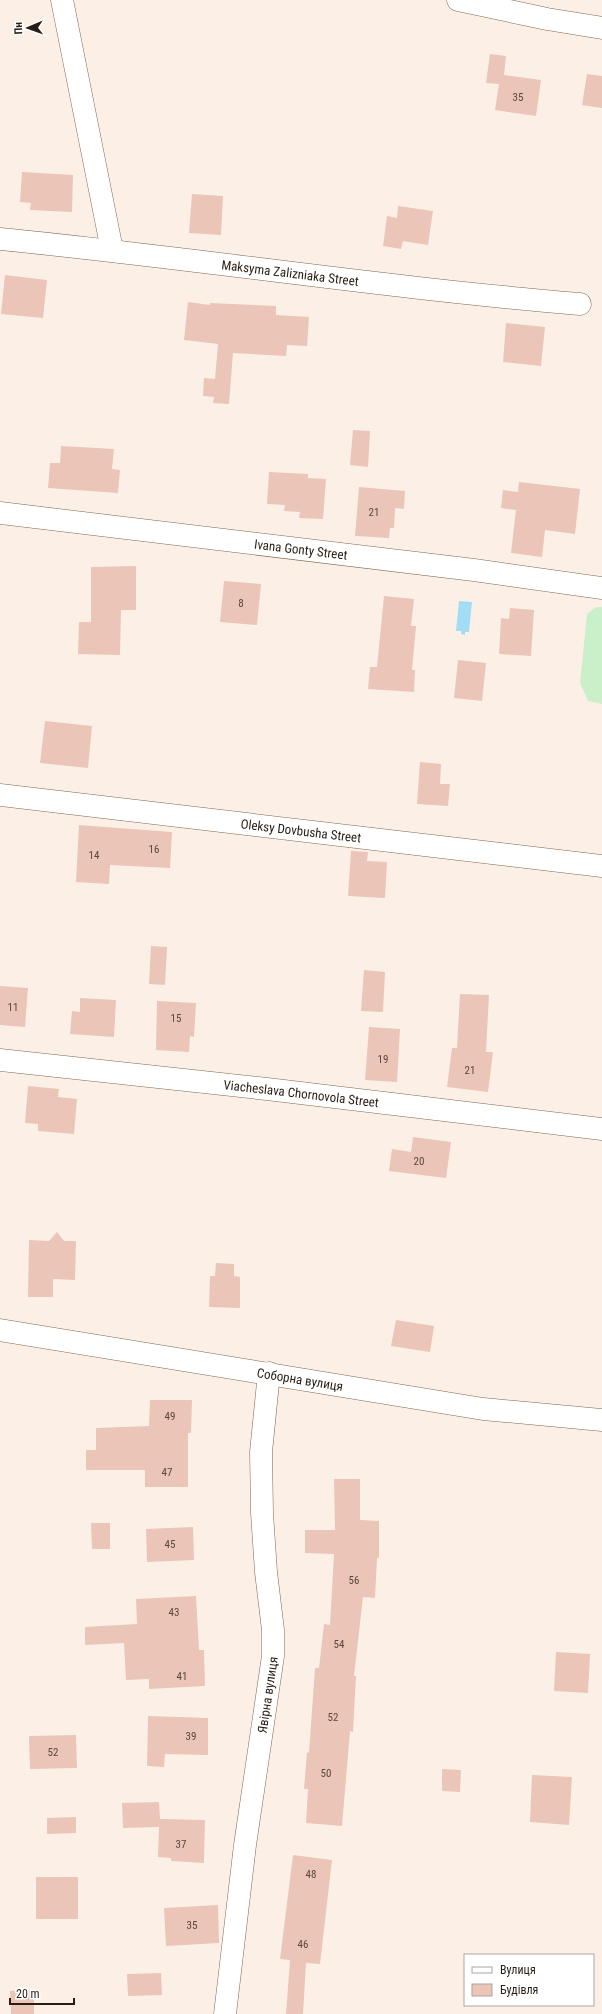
<svg xmlns="http://www.w3.org/2000/svg" width="602" height="2014" font-family="'Roboto Condensed',sans-serif">
	<rect width="100%" height="100%" fill="#fcf0e6"/>
	<path fill="#caf0ca" d="M 596,607 L 602,607 L 602,704 L 588,701 L 580,683 L 587,614 Z"/>
	<path fill="#a3ddf5" d="M 459,601 L 472,602 L 469,632 L 465,632 L 465,635 L 461,634 L 461,631 L 456,631 Z"/>
	<path fill="#ebc5b7" d="M 490,54 L 506,56 L 504,75 L 541,80 L 536,116 L 495,110 L 499,84 L 486,83 Z
		M 587,74 L 602,76 L 602,108 L 582,105 Z
		M 22,172 L 73,175 L 72,212 L 30,210 L 31,203 L 20,202 Z
		M 192,194 L 223,196 L 221,235 L 189,233 Z
		M 398,206 L 433,211 L 428,245 L 403,241 L 401,249 L 383,246 L 387,216 L 397,218 Z
		M 5,275 L 47,280 L 43,318 L 1,314 Z
		M 188,302 L 210,305 L 210,303 L 276,306 L 276,315 L 309,317 L 307,346 L 287,345 L 286,356 L 233,353 L 229,404 L 213,403 L 214,397 L 203,396 L 204,378 L 215,379 L 218,344 L 184,340 Z
		M 506,323 L 545,327 L 541,366 L 503,362 Z
		M 353,430 L 370,431 L 368,467 L 350,465 Z
		M 61,446 L 114,449 L 112,469 L 120,470 L 118,493 L 48,488 L 50,463 L 60,463 Z
		M 269,472 L 308,474 L 308,478 L 326,479 L 323,519 L 299,518 L 300,512 L 284,511 L 285,505 L 267,504 Z
		M 519,482 L 580,489 L 575,534 L 545,530 L 542,557 L 511,553 L 516,510 L 501,508 L 503,490 L 518,492 Z
		M 359,487 L 405,491 L 404,509 L 395,508 L 394,528 L 390,528 L 389,538 L 355,536 Z
		M 136,566 L 136,610 L 121,610 L 120,655 L 78,654 L 79,622 L 91,622 L 91,567 Z
		M 224,581 L 261,584 L 257,625 L 220,622 Z
		M 384,596 L 414,599 L 411,626 L 416,626 L 412,670 L 415,670 L 414,692 L 368,689 L 370,667 L 377,667 Z
		M 510,608 L 534,610 L 531,656 L 499,654 L 501,618 L 509,619 Z
		M 458,660 L 486,663 L 482,701 L 454,698 Z
		M 45,721 L 92,726 L 88,768 L 40,763 Z
		M 420,762 L 441,764 L 440,784 L 450,784 L 448,806 L 417,804 Z
		M 79,825 L 172,832 L 170,868 L 110,865 L 109,884 L 76,882 Z
		M 351,851 L 368,852 L 367,861 L 387,862 L 385,898 L 348,896 Z
		M 151,946 L 167,947 L 165,985 L 149,984 Z
		M 364,970 L 385,972 L 383,1012 L 361,1011 Z
		M 0,986 L 28,988 L 25,1027 L 0,1025 Z
		M 460,994 L 489,995 L 486,1052 L 493,1052 L 488,1092 L 447,1087 L 452,1048 L 457,1048 Z
		M 80,998 L 116,1000 L 114,1037 L 70,1034 L 72,1011 L 80,1012 Z
		M 157,1001 L 196,1003 L 194,1037 L 190,1036 L 189,1052 L 156,1050 Z
		M 369,1027 L 400,1029 L 397,1082 L 365,1080 Z
		M 28,1086 L 59,1089 L 58,1097 L 77,1099 L 74,1134 L 38,1131 L 38,1124 L 25,1123 Z
		M 413,1137 L 451,1142 L 446,1178 L 389,1171 L 392,1149 L 411,1152 Z
		M 57,1232 L 64,1241 L 76,1241 L 75,1280 L 53,1279 L 53,1297 L 28,1297 L 29,1240 L 49,1241 Z
		M 216,1263 L 234,1264 L 234,1276 L 240,1277 L 240,1308 L 209,1307 L 210,1276 L 215,1276 Z
		M 396,1320 L 434,1326 L 430,1352 L 391,1346 Z
		M 150,1400 L 192,1400 L 191,1433 L 188,1433 L 188,1487 L 145,1487 L 145,1470 L 86,1470 L 86,1450 L 96,1450 L 96,1428 L 149,1426 Z
		M 334,1479 L 360,1479 L 360,1520 L 379,1521 L 379,1558 L 377,1558 L 375,1598 L 363,1597 L 354,1676 L 356,1676 L 353,1732 L 350,1731 L 342,1826 L 306,1823 L 308,1789 L 304,1789 L 307,1752 L 309,1753 L 315,1668 L 319,1668 L 324,1624 L 330,1625 L 334,1554 L 305,1553 L 305,1530 L 335,1530 Z
		M 91,1523 L 110,1523 L 110,1549 L 92,1549 Z
		M 193,1527 L 194,1560 L 147,1562 L 146,1529 Z
		M 196,1596 L 199,1650 L 204,1650 L 205,1686 L 149,1689 L 149,1679 L 126,1680 L 124,1643 L 85,1645 L 85,1627 L 137,1624 L 136,1599 Z
		M 556,1652 L 590,1654 L 588,1693 L 554,1691 Z
		M 148,1716 L 208,1718 L 208,1755 L 165,1754 L 164,1767 L 147,1766 Z
		M 76,1735 L 77,1768 L 30,1769 L 29,1736 Z
		M 442,1769 L 461,1770 L 460,1792 L 442,1791 Z
		M 532,1775 L 572,1777 L 569,1825 L 530,1822 Z
		M 159,1802 L 160,1819 L 205,1820 L 204,1863 L 171,1861 L 171,1858 L 158,1857 L 159,1827 L 123,1828 L 122,1803 Z
		M 76,1817 L 76,1833 L 47,1834 L 47,1818 Z
		M 293,1855 L 332,1860 L 320,1964 L 306,1963 L 303,2014 L 286,2014 L 290,1960 L 280,1959 Z
		M 36,1877 L 78,1877 L 78,1919 L 36,1919 Z
		M 218,1905 L 219,1943 L 166,1946 L 164,1908 Z
		M 161,1973 L 162,1995 L 128,1996 L 127,1974 Z
		M 34,1990 L 34,2014 L 11,2014 L 10,1991 Z"/>
	<g fill="none" stroke-linecap="round" stroke-linejoin="round">
		<defs>
			<g id="street">
				<path d="M 62,0 L 112,250"/>
				<path id="s1" d="M 0,239 C 194,258 386,288 580,304"/>
				<path id="s2" d="M 0,513 L 474,570 L 602,588"/>
				<path id="s3" d="M 0,795 L 602,866"/>
				<path id="s4" d="M 0,1060 L 267,1089 L 602,1129"/>
				<path id="s5" d="M 0,1330 L 483,1409 L 602,1420"/>
				<path id="s6" d="M 225,2014 L 245,1845 L 273,1656 L 273,1630 L 266,1572 L 262,1513 L 261,1452 L 269,1373"/>
			</g>
			<path id="secondary" d="M 458,0 L 547,19 L 602,28"/>
		</defs>
		<use href="#street" stroke="#816750" stroke-width="23"/>
		<use href="#secondary" stroke="#816750" stroke-width="23"/>
		<use href="#street" stroke="#fff" stroke-width="22"/>
		<use href="#secondary" stroke="#fff" stroke-width="22"/>
	</g>
	<g text-anchor="middle" stroke-width="3.5" stroke-linejoin="round" paint-order="stroke">
		<g font-size="11" fill="#59473d">
			<text x="518" y="101">35</text>
			<text x="374" y="516">21</text>
			<text x="241" y="607">8</text>
			<text x="154" y="853">16</text>
			<text x="94" y="859">14</text>
			<text x="13" y="1011">11</text>
			<text x="176" y="1022">15</text>
			<text x="383" y="1063">19</text>
			<text x="470" y="1074">21</text>
			<text x="419" y="1165">20</text>
			<text x="170" y="1420">49</text>
			<text x="167" y="1476">47</text>
			<text x="170" y="1548">45</text>
			<text x="354" y="1584">56</text>
			<text x="174" y="1616">43</text>
			<text x="339" y="1648">54</text>
			<text x="182" y="1680">41</text>
			<text x="333" y="1721">52</text>
			<text x="191" y="1740">39</text>
			<text x="53" y="1756">52</text>
			<text x="326" y="1777">50</text>
			<text x="181" y="1848">37</text>
			<text x="311" y="1878">48</text>
			<text x="192" y="1929">35</text>
			<text x="303" y="1948">46</text>
		</g>
		<g font-size="13" fill="#281d14" stroke="#fff">
			<text dy="5" stroke="none"><textPath href="#s1" startOffset="292">Maksyma Zalizniaka Street</textPath></text>
			<text dy="5" stroke="none"><textPath href="#s2" startOffset="303">Ivana Gonty Street</textPath></text>
			<text dy="5" stroke="none"><textPath href="#s3" startOffset="303">Oleksy Dovbusha Street</textPath></text>
			<text dy="5" stroke="none"><textPath href="#s4" startOffset="303">Viacheslava Chornovola Street</textPath></text>
			<text dy="5" stroke="none"><textPath href="#s5" startOffset="304">Соборна вулиця</textPath></text>
			<text dy="5" stroke="none"><textPath href="#s6" startOffset="322">Явірна вулиця</textPath></text>
		</g>
	</g>
	<rect x="464" y="1954" width="130" height="52" fill="#ffffff" stroke="#a9a5a1"/>
	<rect x="472" y="1967" width="20" height="6" fill="#ffffff" stroke="#a9a5a1"/>
	<text x="500" y="1974" font-size="12" fill="#281d14">Вулиця</text>
	<rect x="472" y="1984" width="20" height="12" fill="#ebc5b7" stroke="#a9a5a1"/>
	<text x="500" y="1994" font-size="12" fill="#281d14">Будівля</text>
	<g transform="translate(28 28) rotate(268)" stroke="#ffffff" stroke-width="3" paint-order="stroke">
	<path d="M0-3L7 15L0 10L-7 15Z" fill="#281d14"/>
	<text y="-6" font-size="11" font-weight="bold" text-anchor="middle" fill="#281d14">Пн</text>
	</g>
	<path d="M10 1998v6h64v-6" fill="none" stroke="#281d14" stroke-width="2"/>
	<text x="16" y="1998" font-size="12" fill="#281d14" stroke="#ffffff" stroke-width="3" paint-order="stroke">20 m</text>
</svg>
